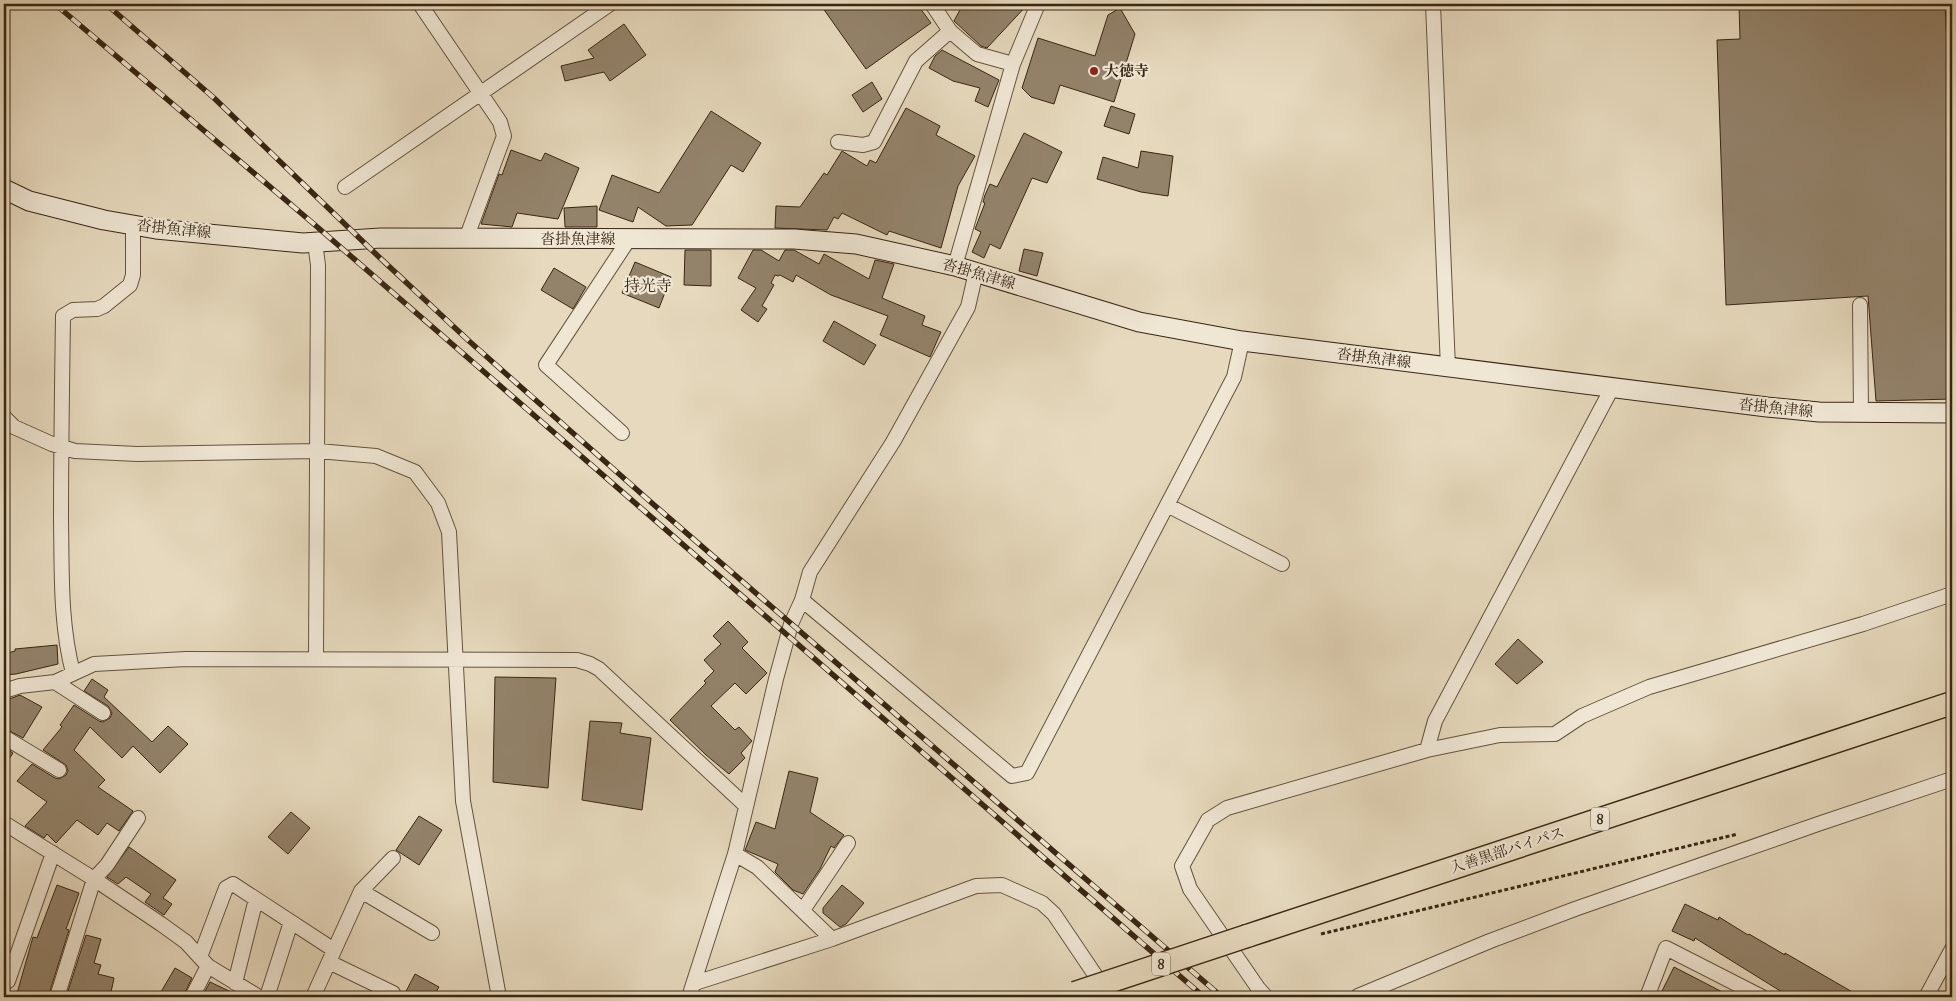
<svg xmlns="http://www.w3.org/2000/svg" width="1956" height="1001" font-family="'IM FELL French Canon','Noto Serif JP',serif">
	<rect width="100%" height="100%" fill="#e6d9bd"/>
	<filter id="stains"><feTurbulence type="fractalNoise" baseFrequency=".004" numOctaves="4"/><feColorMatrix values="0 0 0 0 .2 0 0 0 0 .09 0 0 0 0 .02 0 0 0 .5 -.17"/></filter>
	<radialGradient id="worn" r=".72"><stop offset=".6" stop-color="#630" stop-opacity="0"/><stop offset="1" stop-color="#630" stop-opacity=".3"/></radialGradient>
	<path fill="#93836b" stroke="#392613" d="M 820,4 L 917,4 L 931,23 L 866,69 Z
		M 963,4 L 1028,4 L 987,48 L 981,46 L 954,21 Z
		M 1739,4 L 1945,4 L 1946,29 L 1952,29 L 1952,399 L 1876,401 L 1868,296 L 1726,305 L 1717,40 L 1740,39 Z
		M 1120,8 L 1135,34 L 1114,102 L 1060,85 L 1054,104 L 1031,97 L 1022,88 L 1038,38 L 1095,56 L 1108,15 Z
		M 624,24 L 646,55 L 610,81 L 604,72 L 565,81 L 561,66 L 594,58 L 588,50 Z
		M 942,50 L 999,80 L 988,107 L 975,101 L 980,88 L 953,81 L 929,68 L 935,56 Z
		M 872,82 L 882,99 L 863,112 L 852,95 Z
		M 1111,106 L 1135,114 L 1129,134 L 1104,126 Z
		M 906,108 L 940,126 L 936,135 L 975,156 L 958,186 L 941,248 L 889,231 L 887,235 L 842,213 L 838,219 L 834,217 L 827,230 L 775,228 L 776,206 L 800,207 L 824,173 L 827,175 L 842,151 L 867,166 L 870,160 L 876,163 Z
		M 711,111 L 761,143 L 743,172 L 731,165 L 692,225 L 666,226 L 638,207 L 633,222 L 599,210 L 612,175 L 659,193 Z
		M 1024,133 L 1062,152 L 1047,183 L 1032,178 L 1000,249 L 990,244 L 984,258 L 972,252 L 981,232 L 975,229 L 985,203 L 983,202 L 985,195 L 990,184 L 997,187 Z
		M 511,150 L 541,161 L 545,153 L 579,168 L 558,219 L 517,213 L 512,227 L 481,224 L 499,174 L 502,175 Z
		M 1141,151 L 1173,156 L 1168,196 L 1141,192 L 1097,179 L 1103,157 L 1138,168 Z
		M 597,206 L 597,227 L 565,227 L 564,208 Z
		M 1024,249 L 1043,253 L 1037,276 L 1019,271 Z
		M 685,250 L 711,250 L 711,286 L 684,285 Z
		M 753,250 L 761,250 L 779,261 L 785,250 L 794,250 L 819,264 L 824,254 L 869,279 L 875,260 L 894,264 L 882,298 L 925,316 L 922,325 L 941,332 L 930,357 L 880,335 L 888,316 L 831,295 L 796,275 L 793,282 L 780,275 L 778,276 L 775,275 L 771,283 L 774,285 L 762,306 L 767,309 L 758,322 L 741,310 L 756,288 L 738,278 Z
		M 635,262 L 671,277 L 659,308 L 622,293 Z
		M 554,268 L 586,287 L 573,309 L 541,290 Z
		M 834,321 L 876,345 L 864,365 L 823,341 Z
		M 728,621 L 748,642 L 742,648 L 767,673 L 746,694 L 735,683 L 711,706 L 735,730 L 739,727 L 752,741 L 741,753 L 745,758 L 729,774 L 706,755 L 670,720 L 706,683 L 704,681 L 714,671 L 704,660 L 721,644 L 713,636 Z
		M 1518,639 L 1543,662 L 1517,684 L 1495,664 Z
		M 57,645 L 58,664 L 16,674 L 4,675 L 4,654 L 15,651 L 15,649 Z
		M 495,677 L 556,678 L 548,788 L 493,782 Z
		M 92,679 L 108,690 L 104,697 L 152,742 L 168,726 L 188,744 L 160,773 L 133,746 L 122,758 L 90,727 L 74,750 L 105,780 L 98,787 L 133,811 L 119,831 L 107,823 L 98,835 L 77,820 L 56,843 L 47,834 L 44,838 L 25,826 L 47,802 L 17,781 L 32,764 L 55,778 L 59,779 L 66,775 L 68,771 L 66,765 L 43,750 L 62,727 L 60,725 L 74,705 L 99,721 L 103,722 L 110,718 L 112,713 L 108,706 L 84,691 Z
		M 20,695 L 42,707 L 23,738 L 4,728 L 4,701 Z
		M 590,721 L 622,723 L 620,733 L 651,738 L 642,810 L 582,800 Z
		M 4,747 L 13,753 L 4,767 Z
		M 789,771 L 818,778 L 810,812 L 844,835 L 834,848 L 831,846 L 820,869 L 803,894 L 793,890 L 775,872 L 778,864 L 745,850 L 756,822 L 775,829 Z
		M 291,812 L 310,828 L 288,854 L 268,837 Z
		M 419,816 L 442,830 L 419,865 L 396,850 Z
		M 129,847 L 176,880 L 163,898 L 172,904 L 164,915 L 145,902 L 151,894 L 126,877 L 118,884 L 107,877 Z
		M 57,885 L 79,893 L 66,929 L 69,930 L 48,997 L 16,997 L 33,937 L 37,938 Z
		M 842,885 L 864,903 L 846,924 L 840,927 L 823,913 L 823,908 Z
		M 1685,904 L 1718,920 L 1719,917 L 1748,935 L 1749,934 L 1785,955 L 1785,953 L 1861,997 L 1790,997 L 1695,938 L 1694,941 L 1672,931 Z
		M 86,935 L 101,939 L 94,963 L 101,965 L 98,974 L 114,978 L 110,997 L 66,997 Z
		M 1674,967 L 1732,997 L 1659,997 Z
		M 175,968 L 192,978 L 183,997 L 158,997 Z
		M 415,974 L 439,987 L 433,997 L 403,997 Z
		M 210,982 L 242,997 L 243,997 L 202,997 Z"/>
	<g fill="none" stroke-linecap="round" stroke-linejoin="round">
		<defs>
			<path id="minor" d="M 420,4 L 500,122 L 504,136 L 466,239
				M 932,4 L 950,31 L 977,54 L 1013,64
				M 1433,4 L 1448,368
				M 838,142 L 863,145 L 874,142 L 916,61 L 950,31
				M 345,187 L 610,4
				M 315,242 L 318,265 L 316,659
				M 955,266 L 1013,64 L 1038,4
				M 1860,305 L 1861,413
				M 4,417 L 14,427 L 52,444 L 75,451 L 137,454 L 318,451 L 376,456 L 415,472 L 438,503 L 449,532 L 463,801 L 499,997
				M 622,433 L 546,365 L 629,239
				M 1167,505 L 1282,564
				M 802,600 L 1012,776 L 1027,773 L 1234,377 L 1242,341
				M 73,673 C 60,623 62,573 61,521 C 61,453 62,384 63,316 L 73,310 L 97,309 L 104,306 L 130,285 L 133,275 L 133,225
				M 55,682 L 103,713
				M 4,691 L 20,686 L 55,682 L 94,664 L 186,659 L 577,660 L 590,664 L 599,669 L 746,806
				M 4,737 L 59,770
				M 1427,750 L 1435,721 L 1612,388
				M 4,823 L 94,879 L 161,924 L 186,942 L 208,966 L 259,997
				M 735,854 L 757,867 L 832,939 L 976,886 L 1002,885 L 1042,903 L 1054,914 L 1110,997
				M 361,891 L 432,933
				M 803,910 L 848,843
				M 200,957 L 226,888 L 233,884 L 334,950
				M 329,962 L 393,993
				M 4,983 L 8,981 L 53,853
				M 235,983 L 256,899
				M 695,983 L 832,939
				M 1358,996 L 1490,941 L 1575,909 L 1818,824 L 1952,779
				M 57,997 L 94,879 L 107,865 L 138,818
				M 192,997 L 208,966
				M 267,997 L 291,922
				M 313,997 L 361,891 L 393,858
				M 689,997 L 735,854 L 776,679 L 791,624 L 802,600 L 810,572 L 893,442 L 968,307 L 976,272
				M 1266,997 L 1258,988 L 1190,889 L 1182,866 L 1208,820 L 1227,808 L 1427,750 L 1500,735 L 1555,734 L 1582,716 L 1649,687 L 1863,624 L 1952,594
				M 1647,997 L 1666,948 L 1762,997
				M 1926,997 L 1952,949"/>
			<path id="secondary" d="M 4,189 L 29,201 L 104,220 L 156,229 L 303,243 L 381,238 L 794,239 L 856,244 L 955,266 L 1139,322 L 1242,341 L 1767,407 L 1819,412 L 1952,413"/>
			<path id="trunk" d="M 1247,936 L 1952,703"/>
		</defs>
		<use href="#minor" stroke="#64533e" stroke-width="16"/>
		<use href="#secondary" stroke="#392613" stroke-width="21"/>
		<use href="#trunk" stroke="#392613" stroke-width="25"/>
		<path stroke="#392613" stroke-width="3" stroke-dasharray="4 2.5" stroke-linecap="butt" d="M 1321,934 L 1738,834"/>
		<use href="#minor" stroke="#efe6d4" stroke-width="14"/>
		<use href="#secondary" stroke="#efe6d4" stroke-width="19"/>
		<use href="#trunk" stroke="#e6d9bd" stroke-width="22"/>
		<defs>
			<path id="rail" d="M 55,4 L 315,225 L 1204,997
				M 106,4 L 214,98 L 379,257 L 469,341 L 653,504 L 1222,997"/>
		</defs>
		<use href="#rail" stroke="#392613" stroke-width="5.5"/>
		<use href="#rail" stroke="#efe6d4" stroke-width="4" stroke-dasharray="11" stroke-linecap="butt"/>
		<defs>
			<path id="trunk-bridge" d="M 1075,993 L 1247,936"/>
		</defs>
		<use href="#trunk-bridge" stroke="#392613" stroke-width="25" stroke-linecap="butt"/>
		<use href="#trunk-bridge" stroke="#e6d9bd" stroke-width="22"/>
	</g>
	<circle fill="#8f2418" stroke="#efe6d4" stroke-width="2" cx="1094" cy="71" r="5"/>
	<g text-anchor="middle" stroke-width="4.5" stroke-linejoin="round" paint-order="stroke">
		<g fill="#efe6d4" stroke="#70604d" stroke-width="1">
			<rect x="1591" y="807.5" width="18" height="23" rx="4"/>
			<rect x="1152" y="952.5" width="18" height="23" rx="4"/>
		</g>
		<g font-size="14" font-weight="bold" fill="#392613">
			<text x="1600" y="824">8</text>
			<text x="1161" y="969">8</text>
		</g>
		<g font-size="15" font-weight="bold" fill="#392613" stroke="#efe6d4" text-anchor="start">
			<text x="1104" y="76">大徳寺</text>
		</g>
		<g font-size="15" fill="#392613" stroke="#efe6d4">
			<text transform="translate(174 229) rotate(6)" y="5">沓掛魚津線</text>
			<text x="578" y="244">沓掛魚津線</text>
			<text transform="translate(979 274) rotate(16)" y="5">沓掛魚津線</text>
			<text transform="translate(1374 358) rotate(7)" y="5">沓掛魚津線</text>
			<text transform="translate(1776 408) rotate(6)" y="5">沓掛魚津線</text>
			<text transform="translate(1507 850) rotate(-18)" y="5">入善黒部バイパス</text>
		</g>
		<g font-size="16" fill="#392613" stroke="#efe6d4">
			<text x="648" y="291">持光寺</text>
		</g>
	</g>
	<rect width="1956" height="1001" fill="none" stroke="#e6d9bd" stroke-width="20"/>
	<rect x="5" y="5" width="1946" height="991" fill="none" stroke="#392613" stroke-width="2.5"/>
	<rect x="10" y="10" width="1936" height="981" fill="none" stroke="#392613"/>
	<rect width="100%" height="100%" filter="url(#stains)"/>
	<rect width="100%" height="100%" fill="url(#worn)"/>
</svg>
